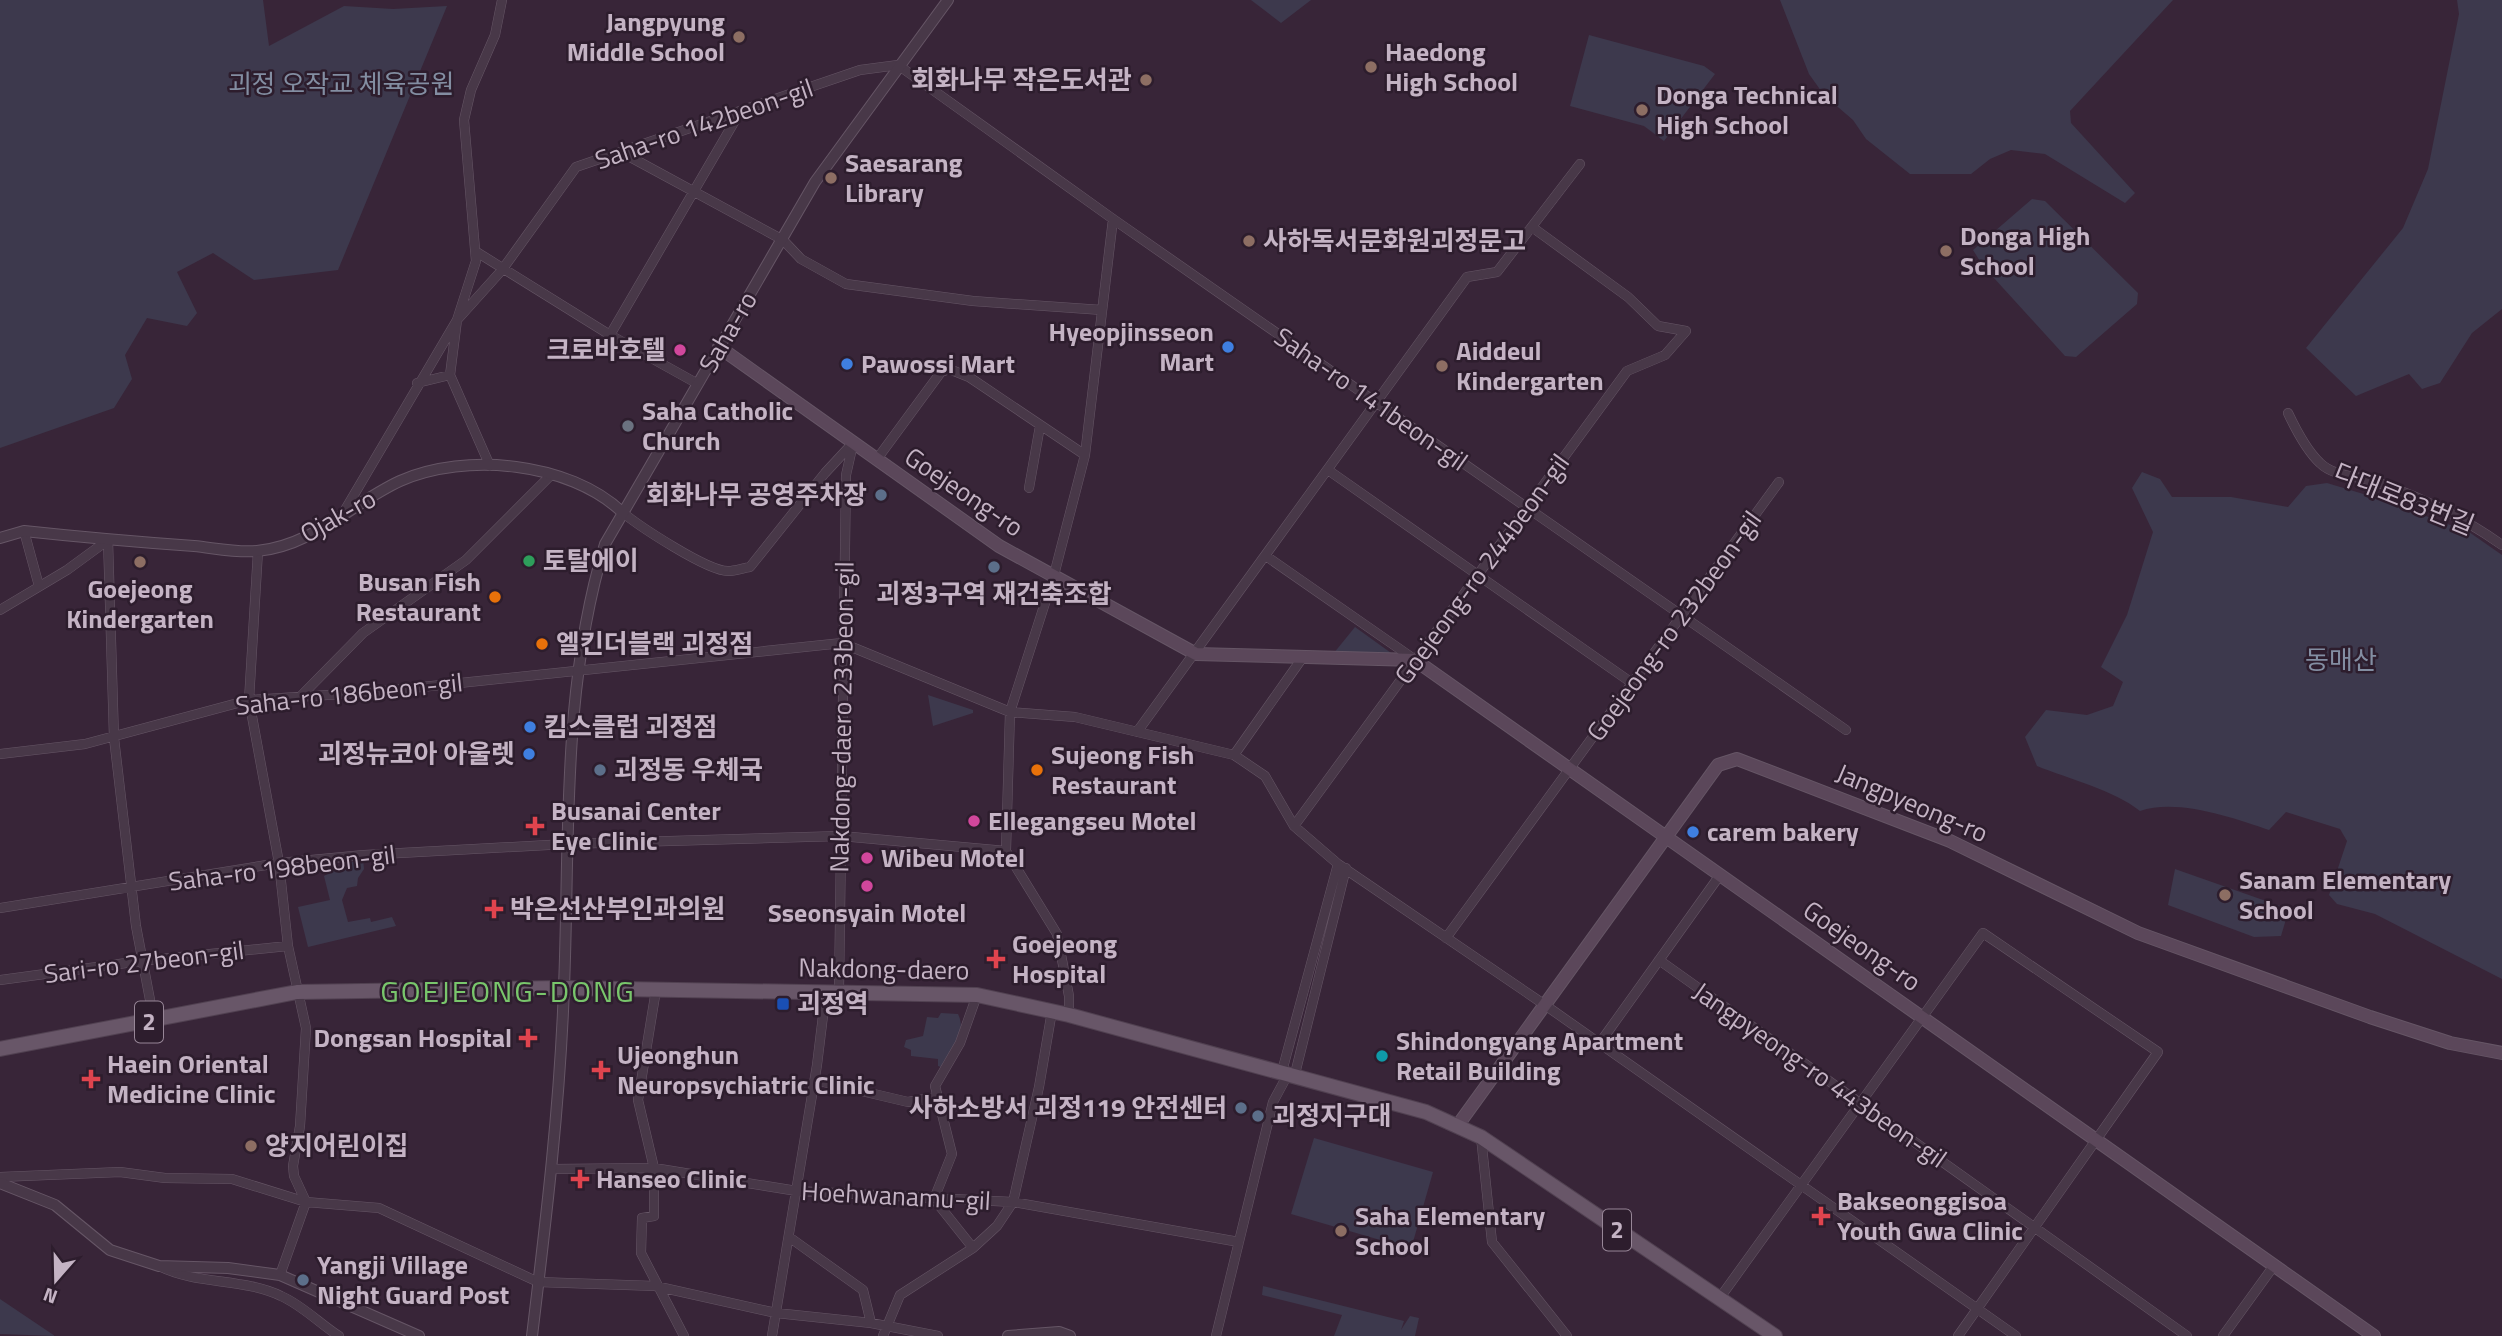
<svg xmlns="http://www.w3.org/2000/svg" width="2502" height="1336" font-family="'Titillium Web','Noto Sans KR',sans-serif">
	<rect width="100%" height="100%" fill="#382538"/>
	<path fill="#3d394d" d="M 0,0 L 263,0 L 269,46 L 344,6 L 393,9 L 447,6 L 338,270 L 254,280 L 213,253 L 177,272 L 197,313 L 187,326 L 147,318 L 125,355 L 132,379 L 114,408 L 0,448 Z
		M 1251,0 L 1311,0 L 1281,23 Z
		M 1780,0 L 2173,0 L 2070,111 L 2071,123 L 2135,193 L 2125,203 L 2045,154 L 2011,150 L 1990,159 L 1971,174 L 1910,174 L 1866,139 L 1853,120 L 1824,95 L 1809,74 Z
		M 2457,0 L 2502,0 L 2502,309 L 2472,333 L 2440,383 L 2422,389 L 2409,374 L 2356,396 L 2306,348 L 2403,228 L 2428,169 L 2459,14 Z
		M 1589,35 L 1704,66 L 1715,74 L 1664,141 L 1644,126 L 1570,106 Z
		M 2032,199 L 2045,201 L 2138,293 L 2137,304 L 2076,357 L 2065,356 L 1983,266 L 1973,250 Z
		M 2142,472 L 2160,479 L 2172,497 L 2231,497 L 2288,507 L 2306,486 L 2327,483 L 2380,499 L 2469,532 L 2502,555 L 2502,979 L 2375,914 L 2337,904 L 2329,895 L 2347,841 L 2340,829 L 2286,812 L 2269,830 C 2234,818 2177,798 2140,811 C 2114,790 2069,779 2037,766 L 2025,737 L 2046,710 L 2087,715 L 2113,706 L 2123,682 L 2101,667 L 2127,615 L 2153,532 L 2132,488 Z
		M 1355,627 L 1405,663 L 1329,659 Z
		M 928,695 L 973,710 L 973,713 L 933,726 Z
		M 363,858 L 364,869 L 358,878 L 357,886 L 347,888 L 342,900 L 348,922 L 370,918 L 371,922 L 392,917 L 396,926 L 308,947 L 298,907 L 330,900 L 324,876 C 333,870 351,862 363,858 Z
		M 2175,869 L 2289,909 L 2281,936 L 2254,937 L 2168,905 Z
		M 941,1013 L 958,1014 C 968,1034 949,1050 941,1067 L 938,1066 L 938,1059 L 911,1056 L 911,1050 L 904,1047 L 906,1040 L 923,1036 L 927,1017 L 938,1018 Z
		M 1314,1138 L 1433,1172 L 1411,1249 L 1291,1214 Z
		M 1263,1286 L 1404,1321 L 1401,1330 L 1410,1316 L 1419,1318 L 1415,1336 L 1334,1336 L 1342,1315 L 1262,1295 Z
		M 0,1299 L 55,1336 L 0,1334 Z"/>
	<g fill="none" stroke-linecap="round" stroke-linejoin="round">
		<defs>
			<path id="minor" d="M 621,152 L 783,240 L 801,259 L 846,284 L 973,301 L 1102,310
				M 1532,227 L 1628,297 L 1658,326 L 1686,331
				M 475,251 L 610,335 L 698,384
				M 610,335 L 740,112
				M 417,383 L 450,375
				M 2288,413 C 2296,430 2306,450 2320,463 C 2334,477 2359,476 2376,482 C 2421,497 2464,518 2502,545
				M 877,459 L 941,372 L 949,369 L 969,377 L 1085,455
				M 490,466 L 450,375 L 457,320 L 476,261 L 464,120 L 471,90 L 495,35 L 502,0
				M 1328,470 L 1632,683
				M 1029,488 L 1040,426
				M 622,512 C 639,526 707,571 728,571 C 735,571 743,568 750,567 L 825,473 L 851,445
				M 342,515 L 457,320 L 502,270 L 576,167 L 860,70 L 898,65 L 1113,219 L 1846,730
				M 24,531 L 39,586
				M 108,540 L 114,738 L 136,926 L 154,1021
				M 258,551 L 249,700 L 279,863 L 288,946 L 306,1028 L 300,1126 L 293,1166 L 294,1176 L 306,1202 L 280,1275
				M 1266,556 L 1414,659
				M 0,610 L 67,570 L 108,540
				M 301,696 L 363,633 L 466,560 L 551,475
				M 1137,732 L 1467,277 L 1497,272 L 1580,164
				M 0,754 L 85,744 L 249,700 L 374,692 L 842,643 L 1010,712 L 1075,717 L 1234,755 L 1265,776 L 1294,826 L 1338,864 L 1545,1005 L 2016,1336
				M 1234,755 L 1303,657
				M 1294,826 L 1627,371 L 1665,355 L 1686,331
				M 0,908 L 279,863 L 364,855 L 566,844 L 841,836 L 1006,851
				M 1446,938 L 1779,482
				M 1659,960 L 2187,1336
				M 0,980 L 141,961 L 288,946
				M 656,990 L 638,1100 L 654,1168 L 654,1216 L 642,1218 L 641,1253 L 684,1336
				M 839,991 L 846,475 L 853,444
				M 1069,1015 L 1069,996 L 1057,934 L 1006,851 L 1010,712 L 1054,575 L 1085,455 L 1113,219
				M 1599,1044 L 1720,875
				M 1281,1075 L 1338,864
				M 1294,1078 L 1346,868
				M 815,1080 L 908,1102 L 936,1097
				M 1481,1137 L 1492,1242 L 1567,1336
				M 552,1169 L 654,1168 L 797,1191 L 1013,1202 L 1239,1242
				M 0,1177 L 120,1172 L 165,1178 L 232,1179 L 306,1202 L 379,1208 L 538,1282 L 655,1286 L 776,1313 L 871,1323 L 938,1336
				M 789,1237 L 863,1290 L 871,1323
				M 973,1248 L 934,1199 L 952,1154 L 935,1086 L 960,1043 L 977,995
				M 161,1267 C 199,1285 243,1278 281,1296 C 302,1305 320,1324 339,1336
				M 1719,1299 L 1983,933 L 2158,1052 L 1958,1336
				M 772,1336 L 817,1065 L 826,991
				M 883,1336 L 900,1295 L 973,1248 L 997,1226 L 1013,1202 L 1039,1087 L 1052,1011
				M 1216,1336 L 1273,1102 L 1287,1076
				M 2223,1336 L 2273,1267"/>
			<path id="tertiary" d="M 0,538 L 24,531 C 80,537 137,542 194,546 C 214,548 237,553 257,551 C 313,546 352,503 400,481 C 466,452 569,462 622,512
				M 0,1183 L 55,1205 L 110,1250 L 159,1266 L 228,1268 L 280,1275 L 419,1336
				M 532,1336 C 546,1220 560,1104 564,987 C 570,838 561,689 605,544 L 815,182 L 948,0
				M 1008,1336 L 1059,1332 L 1070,1336"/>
			<path id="secondary" d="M 719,347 L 999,546 L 1196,654 L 1415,660 L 2374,1336
				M 1458,1125 L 1718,765 L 1737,759 L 1950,841 L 2138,933 L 2370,1017 L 2450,1043 L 2502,1053"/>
			<path id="primary" d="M 0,1049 L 297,992 L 564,988 L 977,995 L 1069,1015 L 1426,1112 L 1481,1137 L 1775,1336"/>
		</defs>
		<use href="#minor" stroke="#665666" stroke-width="10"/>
		<use href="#tertiary" stroke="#665666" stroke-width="12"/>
		<use href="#secondary" stroke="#665666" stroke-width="14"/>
		<use href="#primary" stroke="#514151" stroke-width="16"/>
		<use href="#minor" stroke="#483848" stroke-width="9"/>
		<use href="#tertiary" stroke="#483848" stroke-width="10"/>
		<use href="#secondary" stroke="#5b475a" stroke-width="12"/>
		<use href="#primary" stroke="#685668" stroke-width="14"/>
	</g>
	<g fill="#8d6e63" stroke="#2d1d2d" stroke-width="2.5">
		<circle cx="739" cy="37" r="7"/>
		<circle cx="1371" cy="67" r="7"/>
		<circle cx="1146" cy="80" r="7"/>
		<circle cx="1642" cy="110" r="7"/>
		<circle cx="831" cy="178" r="7"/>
		<circle cx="1249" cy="241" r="7"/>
		<circle cx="1946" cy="251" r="7"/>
		<circle cx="1442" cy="366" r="7"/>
		<circle cx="140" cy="562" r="7"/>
		<circle cx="2225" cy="895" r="7"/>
		<circle cx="251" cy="1146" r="7"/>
		<circle cx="1341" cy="1231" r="7"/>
	</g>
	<g fill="#3f7fe0" stroke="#2d1d2d" stroke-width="2.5">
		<circle cx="1228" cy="347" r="7"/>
		<circle cx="847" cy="364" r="7"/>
		<circle cx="530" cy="727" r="7"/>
		<circle cx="529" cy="754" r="7"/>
		<circle cx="1693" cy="832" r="7"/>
	</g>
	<g fill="#d1479c" stroke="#2d1d2d" stroke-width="2.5">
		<circle cx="680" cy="350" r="7"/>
		<circle cx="974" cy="821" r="7"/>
		<circle cx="867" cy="858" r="7"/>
		<circle cx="867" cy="886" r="7"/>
	</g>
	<circle fill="#6b7280" stroke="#2d1d2d" stroke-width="2.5" cx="628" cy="426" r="7"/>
	<g fill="#5c6f8a" stroke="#2d1d2d" stroke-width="2.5">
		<circle cx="881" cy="495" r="7"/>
		<circle cx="994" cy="567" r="7"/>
		<circle cx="600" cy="770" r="7"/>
		<circle cx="1241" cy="1108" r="7"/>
		<circle cx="1258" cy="1116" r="7"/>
		<circle cx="303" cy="1280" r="7"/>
	</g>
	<circle fill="#2e9e5b" stroke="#2d1d2d" stroke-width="2.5" cx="529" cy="561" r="7"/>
	<g fill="#e8710a" stroke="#2d1d2d" stroke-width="2.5">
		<circle cx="495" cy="597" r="7"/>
		<circle cx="542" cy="644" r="7"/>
		<circle cx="1037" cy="770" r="7"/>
	</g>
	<g fill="#e0444e" stroke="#2d1d2d" stroke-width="2.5">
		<path d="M531.5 815.5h7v7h7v7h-7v7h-7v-7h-7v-7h7z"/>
		<path d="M490.5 898.5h7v7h7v7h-7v7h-7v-7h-7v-7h7z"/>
		<path d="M992.5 948.5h7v7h7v7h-7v7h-7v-7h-7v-7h7z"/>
		<path d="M524.5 1027.5h7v7h7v7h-7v7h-7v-7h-7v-7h7z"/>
		<path d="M597.5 1059.5h7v7h7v7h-7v7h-7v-7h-7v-7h7z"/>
		<path d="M87.5 1068.5h7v7h7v7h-7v7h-7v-7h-7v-7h7z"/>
		<path d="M576.5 1168.5h7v7h7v7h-7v7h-7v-7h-7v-7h7z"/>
		<path d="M1817.5 1205.5h7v7h7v7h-7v7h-7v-7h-7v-7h7z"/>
	</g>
	<rect fill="#1a4fb4" stroke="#2d1d2d" stroke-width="2.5" x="776" y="997" width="14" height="14" rx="3.5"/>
	<circle fill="#0f9aa8" stroke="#2d1d2d" stroke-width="2.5" cx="1382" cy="1056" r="7"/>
	<g text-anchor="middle" stroke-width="5" stroke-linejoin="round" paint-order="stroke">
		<g fill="#2d1d2d" stroke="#978697" stroke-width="2">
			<rect x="135" y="1001.5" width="28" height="41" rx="5"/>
			<rect x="1603" y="1209.5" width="28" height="41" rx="5"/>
		</g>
		<g font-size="24" font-weight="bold" fill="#c4b3c4">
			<text x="149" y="1030">2</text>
			<text x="1617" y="1238">2</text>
		</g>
		<g font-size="26" font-weight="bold" fill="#c4b3c4" stroke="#2d1d2d" text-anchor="start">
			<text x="725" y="31" text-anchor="end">Jangpyung<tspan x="725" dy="30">Middle School</tspan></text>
			<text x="1385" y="61">Haedong<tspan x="1385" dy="30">High School</tspan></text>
			<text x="1132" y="89" text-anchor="end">회화나무 작은도서관</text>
			<text x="1656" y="104">Donga Technical<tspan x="1656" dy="30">High School</tspan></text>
			<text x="845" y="172">Saesarang<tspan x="845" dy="30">Library</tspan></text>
			<text x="1960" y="245">Donga High<tspan x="1960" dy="30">School</tspan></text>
			<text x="1263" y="250">사하독서문화원괴정문고</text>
			<text x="1214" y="341" text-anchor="end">Hyeopjinsseon<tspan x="1214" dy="30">Mart</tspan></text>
			<text x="666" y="359" text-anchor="end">크로바호텔</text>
			<text x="1456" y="360">Aiddeul<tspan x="1456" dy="30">Kindergarten</tspan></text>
			<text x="861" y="373">Pawossi Mart</text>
			<text x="642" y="420">Saha Catholic<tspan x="642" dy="30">Church</tspan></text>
			<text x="867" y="504" text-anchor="end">회화나무 공영주차장</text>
			<text x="543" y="570">토탈에이</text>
			<text x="481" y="591" text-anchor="end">Busan Fish<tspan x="481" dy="30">Restaurant</tspan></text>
			<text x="140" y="598" text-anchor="middle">Goejeong<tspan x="140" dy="30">Kindergarten</tspan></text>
			<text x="994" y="603" text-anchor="middle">괴정3구역 재건축조합</text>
			<text x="556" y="653">엘킨더블랙 괴정점</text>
			<text x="544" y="736">킴스클럽 괴정점</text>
			<text x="515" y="763" text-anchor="end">괴정뉴코아 아울렛</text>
			<text x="1051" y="764">Sujeong Fish<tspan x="1051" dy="30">Restaurant</tspan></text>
			<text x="614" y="779">괴정동 우체국</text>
			<text x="551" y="820">Busanai Center<tspan x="551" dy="30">Eye Clinic</tspan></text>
			<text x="988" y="830">Ellegangseu Motel</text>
			<text x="1707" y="841">carem bakery</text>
			<text x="881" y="867">Wibeu Motel</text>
			<text x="2239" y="889">Sanam Elementary<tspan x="2239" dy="30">School</tspan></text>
			<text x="510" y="918">박은선산부인과의원</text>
			<text x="867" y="922" text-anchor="middle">Sseonsyain Motel</text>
			<text x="1012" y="953">Goejeong<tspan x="1012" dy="30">Hospital</tspan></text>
			<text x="797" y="1013">괴정역</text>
			<text x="512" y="1047" text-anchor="end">Dongsan Hospital</text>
			<text x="1396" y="1050">Shindongyang Apartment<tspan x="1396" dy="30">Retail Building</tspan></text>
			<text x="617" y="1064">Ujeonghun<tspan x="617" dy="30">Neuropsychiatric Clinic</tspan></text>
			<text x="107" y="1073">Haein Oriental<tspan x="107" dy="30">Medicine Clinic</tspan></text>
			<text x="1227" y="1117" text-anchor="end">사하소방서 괴정119 안전센터</text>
			<text x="1272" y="1125">괴정지구대</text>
			<text x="265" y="1155">양지어린이집</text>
			<text x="596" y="1188">Hanseo Clinic</text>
			<text x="1837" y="1210">Bakseonggisoa<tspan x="1837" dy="30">Youth Gwa Clinic</tspan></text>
			<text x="1355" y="1225">Saha Elementary<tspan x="1355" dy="30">School</tspan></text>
			<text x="317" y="1274">Yangji Village<tspan x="317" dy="30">Night Guard Post</tspan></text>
		</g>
		<g font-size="26" fill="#838ea2" stroke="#2d1d2d">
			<text x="341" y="93">괴정 오작교 체육공원</text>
			<text x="2341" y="669">동매산</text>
		</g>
		<g font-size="26" fill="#c4b3c4" stroke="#2d1d2d">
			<text transform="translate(704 124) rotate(-19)" y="9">Saha-ro 142beon-gil</text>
			<text transform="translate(728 332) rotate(-60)" y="9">Saha-ro</text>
			<text transform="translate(1371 399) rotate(35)" y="9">Saha-ro 141beon-gil</text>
			<text transform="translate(964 492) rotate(34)" y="9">Goejeong-ro</text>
			<text transform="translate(2404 499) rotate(22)" y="9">다대로83번길</text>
			<text transform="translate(338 516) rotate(-29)" y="9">Ojak-ro</text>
			<text transform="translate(1482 569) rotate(-54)" y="9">Goejeong-ro 244beon-gil</text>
			<text transform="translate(1674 626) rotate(-54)" y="9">Goejeong-ro 232beon-gil</text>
			<text transform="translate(349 694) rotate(-6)" y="9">Saha-ro 186beon-gil</text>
			<text transform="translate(842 717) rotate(-89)" y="9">Nakdong-daero 233beon-gil</text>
			<text transform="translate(1912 803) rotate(23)" y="9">Jangpyeong-ro</text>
			<text transform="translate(282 868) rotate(-7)" y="9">Saha-ro 198beon-gil</text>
			<text transform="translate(1862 946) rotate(35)" y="9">Goejeong-ro</text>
			<text transform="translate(144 962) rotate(-7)" y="9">Sari-ro 27beon-gil</text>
			<text transform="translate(884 969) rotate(1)" y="9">Nakdong-daero</text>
			<text transform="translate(1820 1075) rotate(35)" y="9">Jangpyeong-ro 443beon-gil</text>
			<text transform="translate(896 1196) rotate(3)" y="9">Hoehwanamu-gil</text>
		</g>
		<g font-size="30" letter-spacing="2" fill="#79c66c" stroke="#2d1d2d">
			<text x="508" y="1002">GOEJEONG-DONG</text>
		</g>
	</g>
	<g transform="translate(56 1280) rotate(200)" stroke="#2d1d2d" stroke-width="5" paint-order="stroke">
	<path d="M0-5L12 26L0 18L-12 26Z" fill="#c4b3c4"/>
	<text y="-10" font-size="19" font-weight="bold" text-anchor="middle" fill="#c4b3c4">N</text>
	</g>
</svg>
